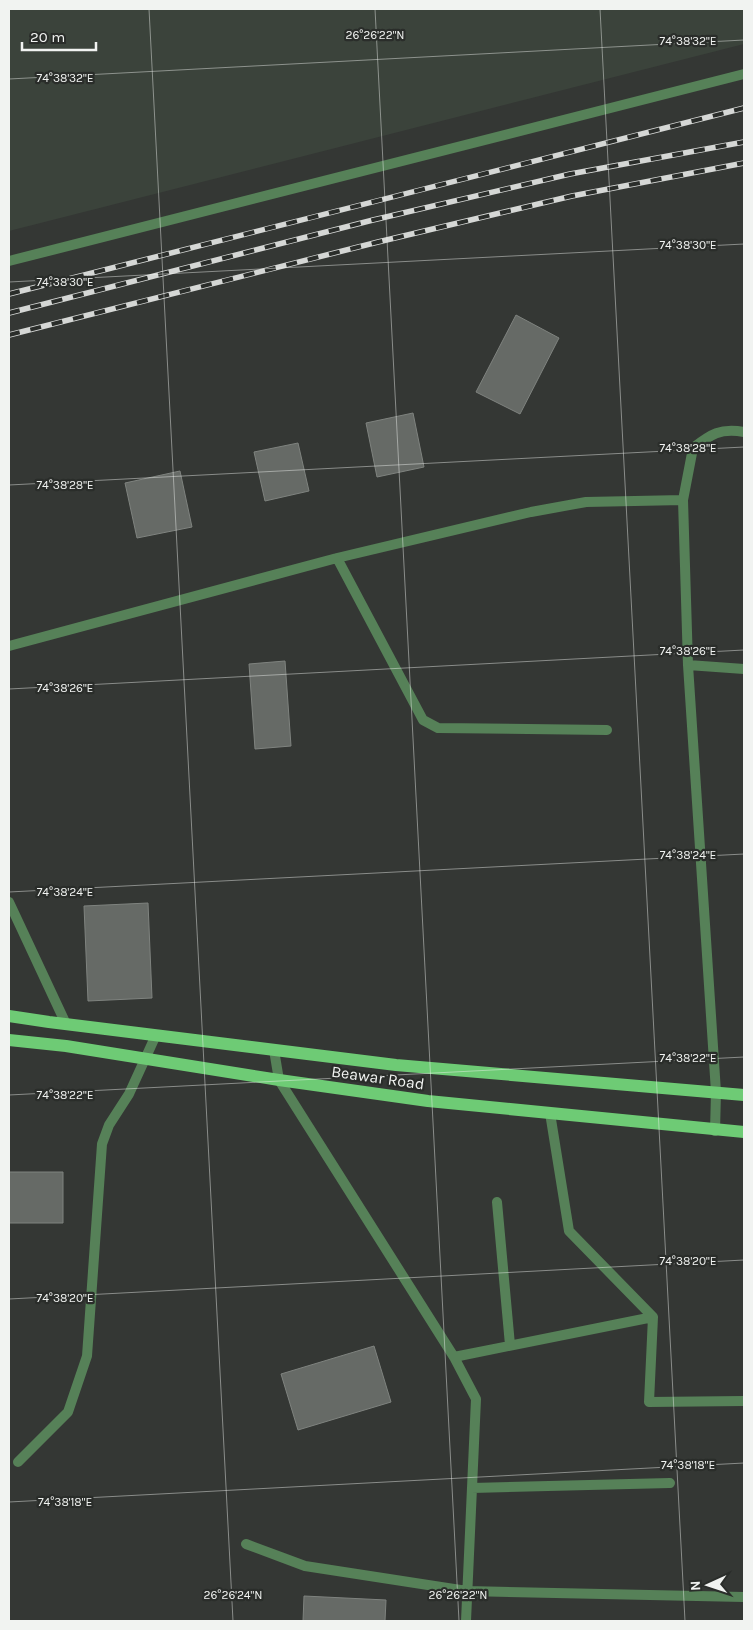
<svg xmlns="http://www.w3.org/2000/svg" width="753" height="1630" font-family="Karla,sans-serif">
	<rect width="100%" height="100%" fill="#343734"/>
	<path fill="#3b433b" d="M 9,9 L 744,9 L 744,44 L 9,231 Z"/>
	<path fill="#666a66" stroke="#7f837f" d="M 516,315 L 559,338 L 520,414 L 476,392 Z
		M 413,413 L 424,467 L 377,477 L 366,423 Z
		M 298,443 L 309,491 L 265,501 L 254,452 Z
		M 180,471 L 192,527 L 137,538 L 125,483 Z
		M 285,661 L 291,746 L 255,749 L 249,664 Z
		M 148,903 L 152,998 L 88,1001 L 84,906 Z
		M 9,1172 L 63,1172 L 63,1223 L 9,1223 Z
		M 374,1346 L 391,1402 L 298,1430 L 281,1374 Z
		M 304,1596 L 386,1600 L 385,1621 L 303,1621 Z"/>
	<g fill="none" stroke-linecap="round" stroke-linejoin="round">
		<path stroke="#568158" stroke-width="10" d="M 18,1462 L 68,1412 L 87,1356 L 102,1144 L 109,1125 L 129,1094 L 156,1035"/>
		<path stroke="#568158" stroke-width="10" d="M 9,261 L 744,74
			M 337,558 L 423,720 L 438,728 L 607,730
			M 9,646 L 337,558 L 531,512 L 586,502 L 683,500
			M 688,665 L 744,669
			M 9,902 L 66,1024
			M 274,1050 L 279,1080 L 454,1357 L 476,1399 L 466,1621
			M 715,1131 L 716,1092 L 688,665 L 683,500 L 693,448 C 711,434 720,428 744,432
			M 497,1202 L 510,1345
			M 653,1317 L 649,1402 L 744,1401
			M 454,1357 L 653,1317 L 569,1231 L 550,1113
			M 472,1488 L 670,1483
			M 246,1544 L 305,1566 L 467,1591 L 744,1597"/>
		<path stroke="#6ecb75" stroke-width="12" d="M 9,1016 L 49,1022 L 396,1065 L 744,1095
			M 9,1040 L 66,1046 L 279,1080 L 428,1101 L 744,1132"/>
		<defs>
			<path id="rail" d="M 9,294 L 744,108
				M 9,313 L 373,220 L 570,174 L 744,142
				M 9,335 L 378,242 L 572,196 L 744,163"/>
		</defs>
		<use href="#rail" stroke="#d5d7d5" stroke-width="5.5"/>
		<use href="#rail" stroke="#2a2d2a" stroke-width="4" stroke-dasharray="11" stroke-linecap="butt"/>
	</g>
	<path fill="none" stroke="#f1f3f1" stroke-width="1" stroke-opacity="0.45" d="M 149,9 L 233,1621M 375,9 L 459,1621M 600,9 L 685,1621M 9,79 L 744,40M 9,282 L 744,244M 9,485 L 744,447M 9,689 L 744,650M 9,892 L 744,854M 9,1095 L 744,1057M 9,1299 L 744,1260M 9,1502 L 744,1463"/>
	<g text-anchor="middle" stroke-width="4.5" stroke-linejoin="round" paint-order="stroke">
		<g font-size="16" fill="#f1f3f1" stroke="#2a2d2a">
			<text transform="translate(378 1077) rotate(8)" y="6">Beawar Road</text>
		</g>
	</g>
	<g font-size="12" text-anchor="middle" fill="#f1f3f1" stroke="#2a2d2a" stroke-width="4.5" stroke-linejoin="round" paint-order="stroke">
		<text x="375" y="39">26°26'22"N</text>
		<text x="688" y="45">74°38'32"E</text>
		<text x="65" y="82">74°38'32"E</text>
		<text x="688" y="249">74°38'30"E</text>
		<text x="65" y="286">74°38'30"E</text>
		<text x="688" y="452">74°38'28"E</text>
		<text x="65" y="489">74°38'28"E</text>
		<text x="688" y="655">74°38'26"E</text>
		<text x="65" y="692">74°38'26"E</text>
		<text x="688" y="859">74°38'24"E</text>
		<text x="65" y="896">74°38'24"E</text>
		<text x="688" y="1062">74°38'22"E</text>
		<text x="65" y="1099">74°38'22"E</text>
		<text x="688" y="1265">74°38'20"E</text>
		<text x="65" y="1302">74°38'20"E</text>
		<text x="688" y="1469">74°38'18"E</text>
		<text x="65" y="1506">74°38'18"E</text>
		<text x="233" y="1599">26°26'24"N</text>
		<text x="458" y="1599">26°26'22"N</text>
	</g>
	<rect width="753" height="1630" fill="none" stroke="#f1f3f1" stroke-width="20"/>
	<g transform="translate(708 1585) rotate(267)" stroke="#2a2d2a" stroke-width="4" paint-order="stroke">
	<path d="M0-4L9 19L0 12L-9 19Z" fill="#f1f3f1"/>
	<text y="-8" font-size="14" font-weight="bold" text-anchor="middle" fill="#f1f3f1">N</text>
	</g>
	<path d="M22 42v8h74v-8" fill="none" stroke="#f1f3f1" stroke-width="2.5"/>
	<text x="30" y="42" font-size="15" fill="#f1f3f1" stroke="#2a2d2a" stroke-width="4" paint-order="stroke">20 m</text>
</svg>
